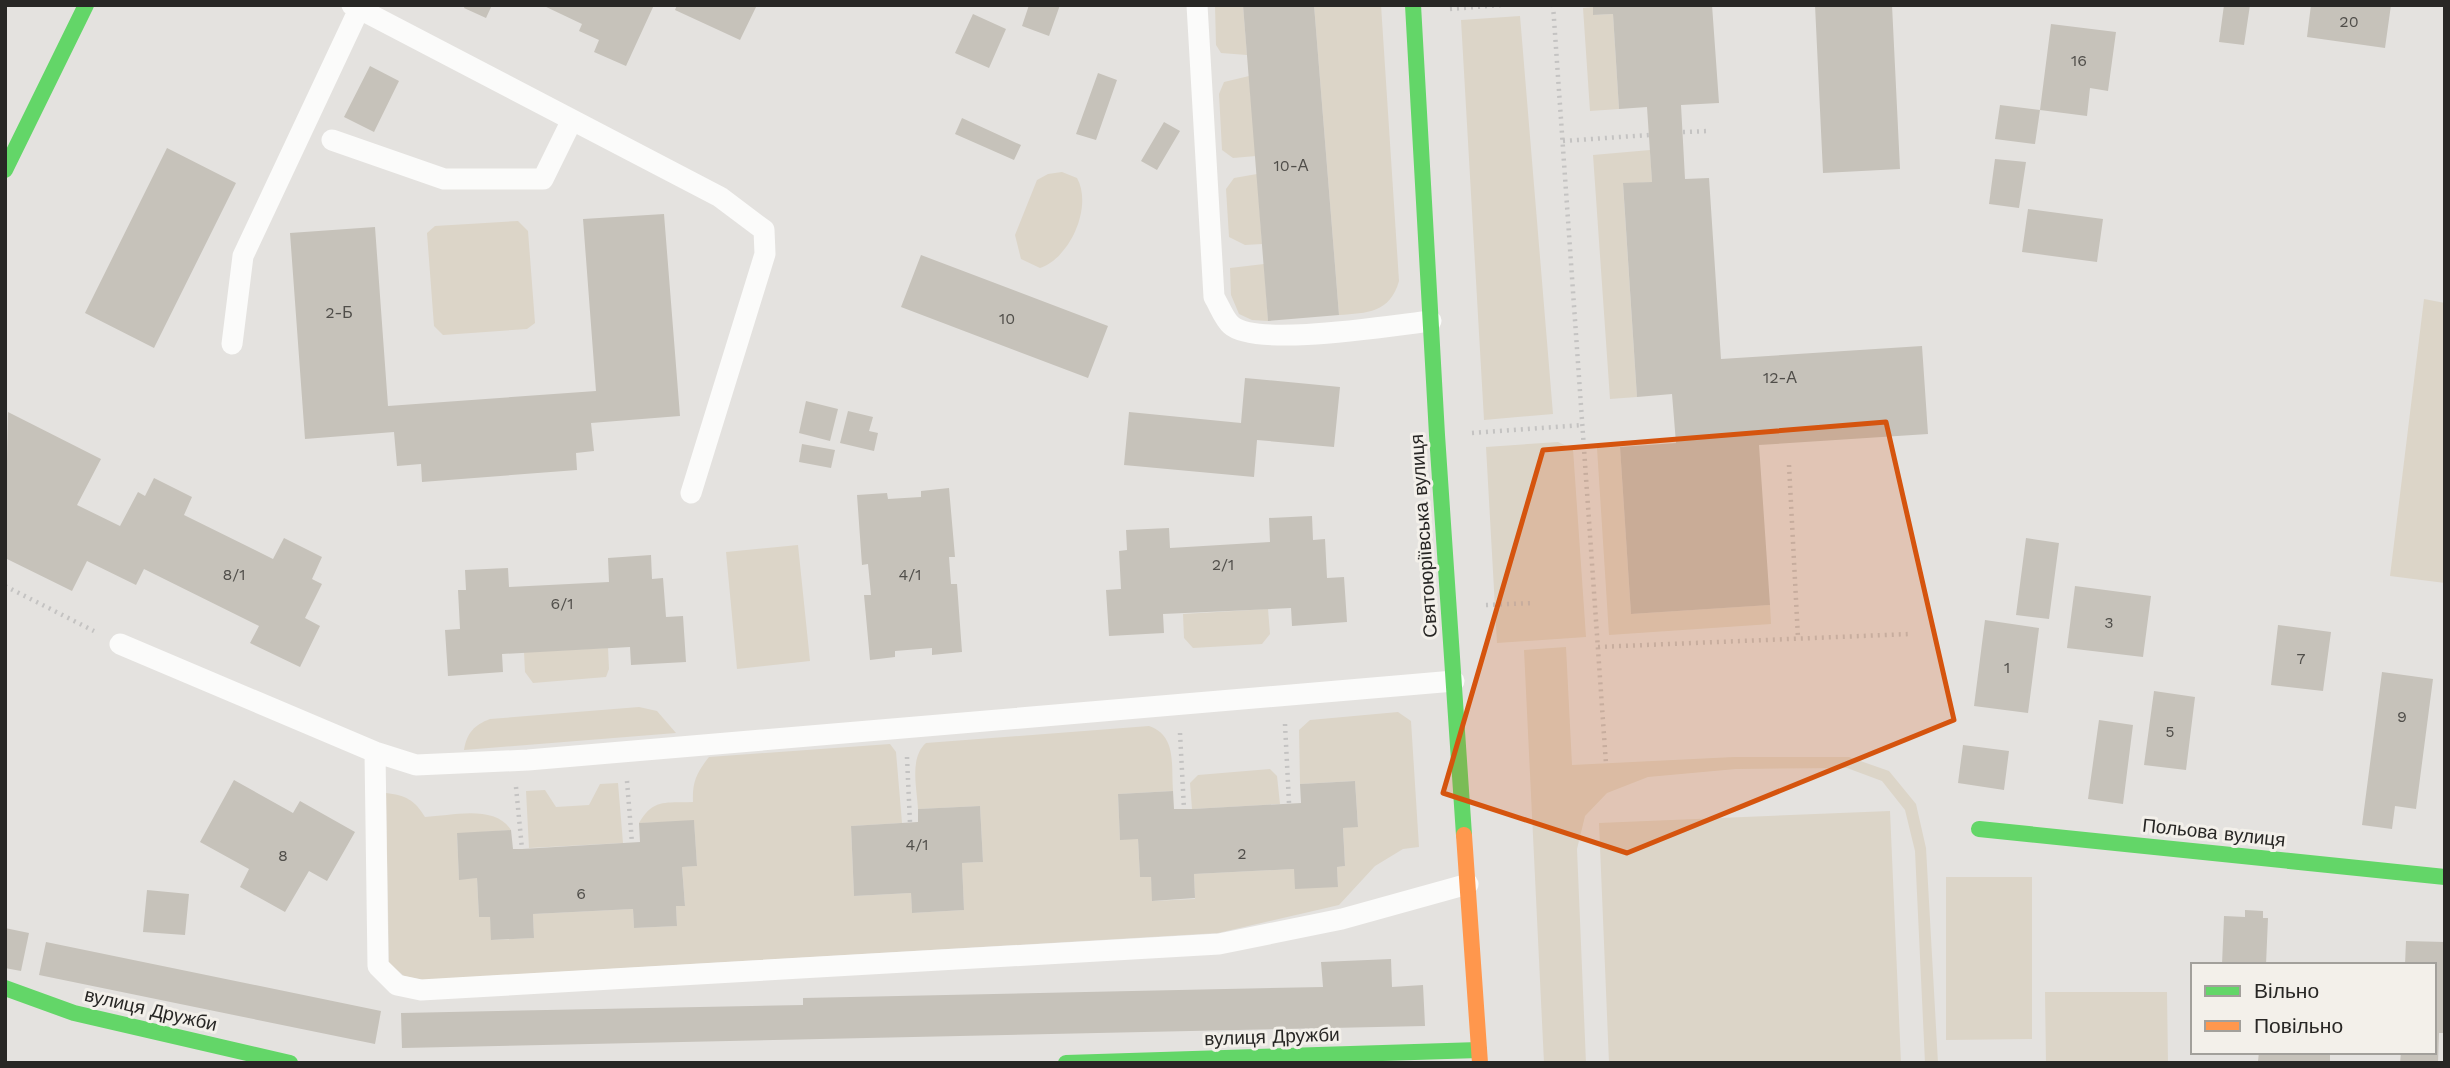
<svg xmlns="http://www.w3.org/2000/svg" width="2450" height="1068" font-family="'Work Sans',sans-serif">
	<rect width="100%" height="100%" fill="#e4e2df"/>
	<path fill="#dcd5c8" d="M 1215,5 L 1243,5 L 1247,55 L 1221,53 L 1216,45 Z
		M 1314,5 L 1381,5 L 1399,281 C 1390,313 1367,313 1339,315 Z
		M 1593,7 L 1594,15 L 1613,14 L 1619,109 L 1590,111 L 1583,8 Z
		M 1520,16 L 1553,414 L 1484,420 L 1461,20 Z
		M 1249,76 L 1256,156 L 1233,158 L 1222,150 L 1219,94 L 1224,82 Z
		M 1650,150 L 1652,182 L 1623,184 L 1637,397 L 1610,399 L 1593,155 Z
		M 1062,172 L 1077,178 C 1093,207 1070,258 1040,268 L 1021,259 L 1015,235 L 1037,180 L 1048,174 Z
		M 1257,174 L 1262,244 L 1245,245 L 1229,237 L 1226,189 L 1234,178 Z
		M 518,221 L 528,231 L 535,323 L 527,329 L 443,335 L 434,326 L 427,233 L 435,226 Z
		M 1264,264 L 1268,321 L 1252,320 L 1239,314 L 1231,295 L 1230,268 Z
		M 2424,299 L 2445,303 L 2445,583 L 2390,576 Z
		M 1558,442 L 1573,449 L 1586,637 L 1497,643 L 1486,447 Z
		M 1620,447 L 1631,614 L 1770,605 L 1771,624 L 1609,635 L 1597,448 Z
		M 798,545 L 810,661 L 737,669 L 726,552 Z
		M 1268,609 L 1270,634 L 1262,644 L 1193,648 L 1184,638 L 1183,614 Z
		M 1566,647 L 1572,765 L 1734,757 L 1849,757 L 1889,771 L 1916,804 L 1926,848 L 1938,1063 L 1925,1063 L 1915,851 L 1905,810 L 1882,781 L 1847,768 L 1736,769 L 1648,777 L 1607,793 L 1585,816 L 1577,849 L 1586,1063 L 1544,1063 L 1524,650 Z
		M 608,648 L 609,669 L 606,677 L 533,683 L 525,672 L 524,652 Z
		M 639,707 L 657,711 L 676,733 L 464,750 C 467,733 474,725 490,719 Z
		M 1398,712 L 1411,721 L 1419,847 L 1403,849 L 1375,866 L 1339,905 L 1218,933 L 423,980 L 404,976 L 389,963 L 386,793 C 405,795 415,800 425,817 C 452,816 494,804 511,830 L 457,834 L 459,879 L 477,878 L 479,917 L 490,917 L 492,940 L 534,938 L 533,914 L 633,909 L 634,928 L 677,926 L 676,906 L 685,905 L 682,867 L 697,866 L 694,821 L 639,823 C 653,798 667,803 693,802 C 692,782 697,772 709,757 L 890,744 L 896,752 L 902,823 L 851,826 L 854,896 L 911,893 L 912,913 L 964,910 L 962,863 L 983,862 L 980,806 L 918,809 C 917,788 909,758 926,743 L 1149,726 C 1177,736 1171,764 1173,791 L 1118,794 L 1120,839 L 1138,839 L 1140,877 L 1151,877 L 1153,901 L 1195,899 L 1194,874 L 1294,869 L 1338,887 L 1337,867 L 1345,866 L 1343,828 L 1358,826 L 1355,781 L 1300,784 L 1299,730 L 1310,720 Z
		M 1270,769 L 1277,776 L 1280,804 L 1192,809 L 1190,783 L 1198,775 Z
		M 618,783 L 623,843 L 529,848 L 526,791 L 545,790 L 556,807 L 589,805 L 600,784 Z
		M 1890,811 L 1901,1063 L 1609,1063 L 1599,823 Z
		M 1946,877 L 2032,877 L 2032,1039 L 1946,1040 Z
		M 2045,992 L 2167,992 L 2168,1063 L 2046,1063 Z"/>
	<path fill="#c6c2ba" d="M 465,5 L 492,5 L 486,18 L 464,8 Z
		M 542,5 L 654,5 L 626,66 L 594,52 L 599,40 L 579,31 L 582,24 Z
		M 677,5 L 757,5 L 740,40 L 675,10 Z
		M 1029,5 L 1060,5 L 1049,36 L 1022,26 Z
		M 1243,5 L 1314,5 L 1339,315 L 1268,321 Z
		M 1593,5 L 1712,5 L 1719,103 L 1681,105 L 1685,179 L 1709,178 L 1721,359 L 1922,346 L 1928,434 L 1759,445 L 1770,605 L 1631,614 L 1620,447 L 1676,443 L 1672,394 L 1637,397 L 1623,183 L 1652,182 L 1647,107 L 1619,109 L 1613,14 L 1593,15 Z
		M 1815,5 L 1892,5 L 1900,169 L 1823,173 Z
		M 2224,5 L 2250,5 L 2244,45 L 2219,42 Z
		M 2311,5 L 2391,5 L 2385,48 L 2307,37 Z
		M 973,14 L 1006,29 L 989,68 L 955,53 Z
		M 2051,24 L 2116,32 L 2108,91 L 2090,88 L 2087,116 L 2040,110 Z
		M 370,66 L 399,81 L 374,132 L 344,117 Z
		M 1098,73 L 1117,80 L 1096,140 L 1076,134 Z
		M 2000,105 L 2040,110 L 2035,144 L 1995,139 Z
		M 962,118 L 1021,145 L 1014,160 L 955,134 Z
		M 1164,122 L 1180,131 L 1157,170 L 1141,161 Z
		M 167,148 L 236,183 L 154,348 L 85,313 Z
		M 1995,159 L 2026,162 L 2019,208 L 1989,204 Z
		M 2028,209 L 2103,219 L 2097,262 L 2022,252 Z
		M 664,214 L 680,416 L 591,423 L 594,451 L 576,453 L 577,470 L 422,482 L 421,464 L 397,466 L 394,432 L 305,439 L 290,233 L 375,227 L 388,406 L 596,391 L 583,219 Z
		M 921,255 L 1108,326 L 1088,378 L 901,307 Z
		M 1245,378 L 1340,387 L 1334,447 L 1257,440 L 1254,477 L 1124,465 L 1129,412 L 1241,423 Z
		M 806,401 L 838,409 L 830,441 L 799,433 Z
		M 848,411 L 873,417 L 869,431 L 878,433 L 874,451 L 840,443 Z
		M 8,412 L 101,459 L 77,505 L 120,526 L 138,492 L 145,496 L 154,478 L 192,497 L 184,515 L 273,559 L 284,538 L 322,557 L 312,579 L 322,584 L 305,618 L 320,626 L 300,667 L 250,643 L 259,626 L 144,569 L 136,585 L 87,561 L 72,591 L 5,558 Z
		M 802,444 L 835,450 L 831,468 L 799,462 Z
		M 949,488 L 955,557 L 949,557 L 951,584 L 957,584 L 962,652 L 932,655 L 932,648 L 895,651 L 895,657 L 870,660 L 864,595 L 871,595 L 868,564 L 862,565 L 857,495 L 887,493 L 888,499 L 921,497 L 921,491 Z
		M 1312,516 L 1313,540 L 1325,539 L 1327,578 L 1344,577 L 1347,622 L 1292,626 L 1291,608 L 1163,614 L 1164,633 L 1109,636 L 1106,590 L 1121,589 L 1119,551 L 1127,550 L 1126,530 L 1169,528 L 1170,548 L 1270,542 L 1269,518 Z
		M 2026,538 L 2059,543 L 2049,619 L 2016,615 Z
		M 651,555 L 652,579 L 663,578 L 666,617 L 683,616 L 686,662 L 631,665 L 630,647 L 502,654 L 503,672 L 448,676 L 445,630 L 460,629 L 458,590 L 466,590 L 465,570 L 508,568 L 509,587 L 609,582 L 608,558 Z
		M 2075,586 L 2151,596 L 2143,657 L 2067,648 Z
		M 1985,620 L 2039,628 L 2028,713 L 1974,706 Z
		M 2278,625 L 2331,632 L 2323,691 L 2271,685 Z
		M 2382,672 L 2433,679 L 2416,809 L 2395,806 L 2392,829 L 2362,825 Z
		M 2154,691 L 2195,697 L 2186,770 L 2144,765 Z
		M 2099,720 L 2133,725 L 2123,804 L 2088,799 Z
		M 1963,745 L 2009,751 L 2004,790 L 1958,783 Z
		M 234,780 L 293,813 L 300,801 L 355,832 L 327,881 L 309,871 L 285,912 L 240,887 L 249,869 L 200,842 Z
		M 1355,781 L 1358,827 L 1343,828 L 1345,866 L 1337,867 L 1338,887 L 1295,889 L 1294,869 L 1194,874 L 1195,898 L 1152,901 L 1151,877 L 1140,877 L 1138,839 L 1120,840 L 1118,794 L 1173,791 L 1174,809 L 1192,809 L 1301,803 L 1300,784 Z
		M 980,806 L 983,862 L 962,863 L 964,910 L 912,913 L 911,893 L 854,896 L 851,826 L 918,822 L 918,809 Z
		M 694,820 L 697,866 L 682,867 L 685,906 L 676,906 L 677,926 L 634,928 L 633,909 L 533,914 L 534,938 L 491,940 L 490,917 L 479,917 L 477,878 L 459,880 L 457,833 L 511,830 L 513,849 L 522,849 L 640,842 L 639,823 Z
		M 147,890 L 189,894 L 185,935 L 143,932 Z
		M 2245,910 L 2263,911 L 2263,918 L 2268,918 L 2266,965 L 2222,965 L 2224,916 L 2245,917 Z
		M 5,928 L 29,933 L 21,971 L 5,968 Z
		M 2406,941 L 2445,942 L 2445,1033 L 2439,1033 L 2438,1063 L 2400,1063 L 2401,1052 L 2434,1052 L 2434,965 L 2405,965 Z
		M 46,942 L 381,1011 L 375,1044 L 39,975 Z
		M 1391,959 L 1392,987 L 1423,985 L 1425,1026 L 402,1048 L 401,1013 L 803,1005 L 803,998 L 1323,987 L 1321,962 Z
		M 2259,1052 L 2330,1052 L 2330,1063 L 2258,1061 Z"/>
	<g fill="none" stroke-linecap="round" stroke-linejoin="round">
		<path stroke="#c4c3c2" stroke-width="4.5" stroke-dasharray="2 5" stroke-linecap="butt" d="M 1553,5 L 1606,764
			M 1450,9 L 1501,5
			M 1683,132 L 1709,131
			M 1563,141 L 1649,135
			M 1472,433 L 1583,425
			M 1789,465 L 1798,638
			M 5,586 L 94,631
			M 1486,605 L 1533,603
			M 1598,647 L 1909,634
			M 1285,724 L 1289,803
			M 1180,733 L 1184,809
			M 907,757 L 910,823
			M 627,781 L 632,843
			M 516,787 L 522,849"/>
		<path stroke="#fbfbfa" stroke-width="21" d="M 352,5 L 720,197 L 764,230 L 765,254 L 691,493
			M 1197,5 L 1214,297 C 1219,305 1224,319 1231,325 C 1256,348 1394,325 1431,321
			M 332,140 L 444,179 L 543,179 L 572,120
			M 232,344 L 243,256 L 361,5
			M 120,644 L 375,752 L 416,765 L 528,760 L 1454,681
			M 375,752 L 378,966 L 397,985 L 421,990 L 1219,944 L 1342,919 L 1468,884"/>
		<path stroke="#63d668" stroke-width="16" d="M 1413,5 L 1437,435 L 1464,835
			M 5,170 L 86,5
			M 1979,829 L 2445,877
			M 5,988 L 74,1013 L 290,1063
			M 1066,1063 L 1479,1050"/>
		<path stroke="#ff974d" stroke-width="16" d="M 1464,835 L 1480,1063"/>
	</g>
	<path fill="#d5540e" fill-opacity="0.2" stroke="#d5540e" stroke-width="5" stroke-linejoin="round" d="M 1886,422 L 1954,720 L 1627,853 L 1443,793 L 1543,450 Z"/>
	<g text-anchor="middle" stroke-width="6" stroke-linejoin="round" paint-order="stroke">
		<g font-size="16" fill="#504e4a">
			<text x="2349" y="27">20</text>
			<text x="2079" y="66">16</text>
			<text x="1291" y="171">10-А</text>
			<text x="339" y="318">2-Б</text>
			<text x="1007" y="324">10</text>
			<text x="1780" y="383">12-А</text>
			<text x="1223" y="570">2/1</text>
			<text x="234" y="580">8/1</text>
			<text x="910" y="580">4/1</text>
			<text x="562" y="609">6/1</text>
			<text x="2109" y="628">3</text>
			<text x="2301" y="664">7</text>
			<text x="2007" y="673">1</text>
			<text x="2402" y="722">9</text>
			<text x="2170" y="737">5</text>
			<text x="917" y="850">4/1</text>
			<text x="1242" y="859">2</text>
			<text x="283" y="861">8</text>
			<text x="581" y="899">6</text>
		</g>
		<g font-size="19" fill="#282725" stroke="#f3f0ea">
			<text transform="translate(1423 536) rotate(-94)" y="7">Святоюріївська вулиця</text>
			<text transform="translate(2214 832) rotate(6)" y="7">Польова вулиця</text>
			<text transform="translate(151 1009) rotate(13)" y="7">вулиця Дружби</text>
			<text transform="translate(1272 1036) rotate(-2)" y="7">вулиця Дружби</text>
		</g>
	</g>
	<rect width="2450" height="1068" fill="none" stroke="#282725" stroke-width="14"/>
	<rect x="2191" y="963" width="245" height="91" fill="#f3f0ea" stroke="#a2a09b" stroke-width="2"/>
	<rect x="2205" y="986" width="35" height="10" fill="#63d668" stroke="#a2a09b" stroke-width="2"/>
	<text x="2254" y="998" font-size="21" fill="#282725">Вільно</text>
	<rect x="2205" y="1021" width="35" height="10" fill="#ff974d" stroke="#a2a09b" stroke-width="2"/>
	<text x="2254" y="1033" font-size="21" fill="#282725">Повільно</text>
</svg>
